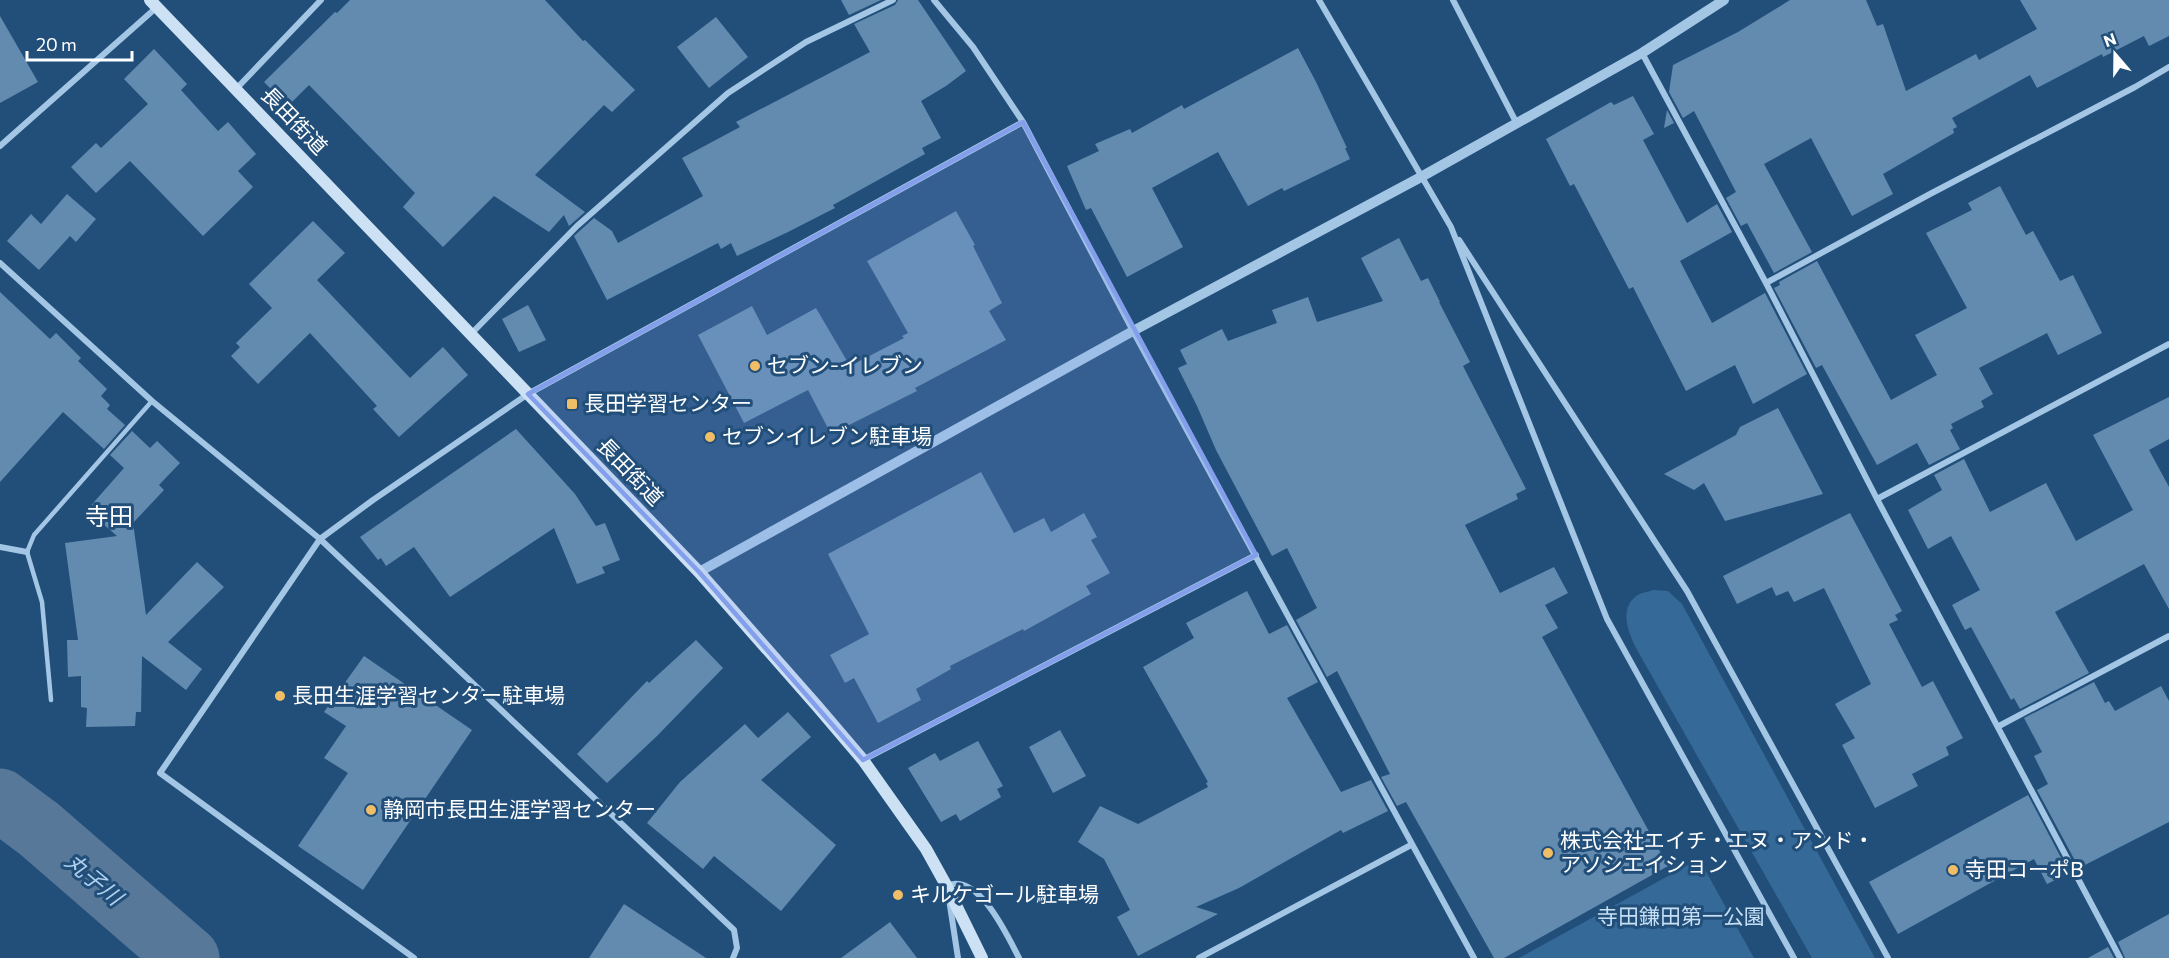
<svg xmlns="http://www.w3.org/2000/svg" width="2169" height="958" font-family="Commissioner,'Noto Sans JP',sans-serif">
	<rect width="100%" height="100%" fill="#224f7a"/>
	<path fill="#356997" d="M 1653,590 L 1668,591 L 1682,604 L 1875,958 L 1812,958 L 1636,648 C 1629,633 1619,611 1635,597 C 1639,593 1648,592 1653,590 Z
		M 1699,859 L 1754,958 L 1519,958 Z"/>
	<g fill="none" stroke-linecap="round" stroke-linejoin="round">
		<path stroke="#577898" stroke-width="63" d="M 0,800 L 39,829 L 188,958"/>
	</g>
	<path fill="#638bb0" d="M 350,0 L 545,0 L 583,41 L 585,40 L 635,90 L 612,112 L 604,105 L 535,175 L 585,212 L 569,226 L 564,215 L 549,232 L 494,196 L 443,247 L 403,207 L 415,193 L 309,85 L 288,106 L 264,82 L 335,12 L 337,13 Z
		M 841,0 L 881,0 L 849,15 Z
		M 898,0 L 918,0 L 966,71 L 946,86 L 921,101 L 941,138 L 922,148 L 925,154 L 833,205 L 835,208 L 788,232 L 737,256 L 731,243 L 721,249 L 718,243 L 607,300 L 574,236 L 594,218 L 612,231 L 618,243 L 703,196 L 682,158 L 740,127 L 736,122 L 870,52 L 854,24 L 895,5 Z
		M 1790,0 L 1866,0 L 1877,26 L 1883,24 L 1906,91 L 1976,54 L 1979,60 L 2037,29 L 2020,0 L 2169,0 L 2169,36 L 2149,46 L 2144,36 L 2103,57 L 2102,54 L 2037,88 L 2030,75 L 1952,118 L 1957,127 L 1953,129 L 1954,133 L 1883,174 L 1893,194 L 1852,216 L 1811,138 L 1764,164 L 1812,252 L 1774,273 L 1747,223 L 1741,226 L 1726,198 L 1736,192 L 1694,111 L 1683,118 L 1669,92 L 1673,65 L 1738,32 Z
		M 0,16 L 38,82 L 0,103 Z
		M 716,17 L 748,57 L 709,88 L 677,47 Z
		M 1298,48 L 1316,82 L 1347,148 L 1345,148 L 1350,159 L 1284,191 L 1282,188 L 1248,206 L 1218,152 L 1152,188 L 1183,247 L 1127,277 L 1091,208 L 1086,210 L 1067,166 L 1099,151 L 1095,144 L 1130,129 L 1132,133 L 1182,105 L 1184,109 Z
		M 154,49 L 187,84 L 181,90 L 218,131 L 228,122 L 256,154 L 238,171 L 253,187 L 203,236 L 130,161 L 96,193 L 71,167 L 96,143 L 101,148 L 148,104 L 124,79 Z
		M 1633,96 L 1654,134 L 1643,140 L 1687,223 L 1717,204 L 1732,232 L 1680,261 L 1712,323 L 1765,293 L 1807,374 L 1753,404 L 1735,365 L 1686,391 L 1633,287 L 1629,289 L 1574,184 L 1570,186 L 1546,139 L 1611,102 L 1614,105 Z
		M 1667,110 L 1674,123 L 1664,128 Z
		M 2000,186 L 2026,235 L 2033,231 L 2060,281 L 2073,275 L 2102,333 L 2058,355 L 2047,333 L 1979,368 L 1993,394 L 1981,401 L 1984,407 L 1951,424 L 1953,428 L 1950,430 L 1960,449 L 1929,465 L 1917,443 L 1877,465 L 1822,365 L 1816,368 L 1774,288 L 1780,285 L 1779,282 L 1817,261 L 1891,400 L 1937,375 L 1915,335 L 1967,308 L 1926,233 L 1972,210 L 1968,203 Z
		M 67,194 L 96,219 L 76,242 L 70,236 L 39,270 L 7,241 L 31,214 L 41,224 Z
		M 956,211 L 975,245 L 973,246 L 1002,303 L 989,311 L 1006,340 L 915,388 L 917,391 L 831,434 L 808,390 L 744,423 L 698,335 L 752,306 L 767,335 L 816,308 L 850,366 L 904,338 L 902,336 L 908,333 L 867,261 Z
		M 313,221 L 345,253 L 317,280 L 410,378 L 443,347 L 468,375 L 399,437 L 373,409 L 377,406 L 310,333 L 258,384 L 231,356 L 240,347 L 236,343 L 272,308 L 249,284 Z
		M 1399,238 L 1421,281 L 1428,278 L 1440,302 L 1439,302 L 1470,362 L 1463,366 L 1526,489 L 1516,494 L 1518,499 L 1465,525 L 1500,593 L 1554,567 L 1568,593 L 1545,605 L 1558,628 L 1542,637 L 1668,866 L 1504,958 L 1494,958 L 1406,802 L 1397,806 L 1381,777 L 1390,774 L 1337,671 L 1327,677 L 1296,620 L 1317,608 L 1287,548 L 1272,556 L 1216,450 L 1197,406 L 1178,368 L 1187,364 L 1180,350 L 1222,329 L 1228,341 L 1277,323 L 1272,310 L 1308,297 L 1317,322 L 1383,301 L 1361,258 Z
		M 0,292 L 50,339 L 56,333 L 81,358 L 78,361 L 107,389 L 101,396 L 110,405 L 107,409 L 125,425 L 104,449 L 63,412 L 0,482 Z
		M 528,305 L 546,340 L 519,352 L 502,319 Z
		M 2169,397 L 2169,439 L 2149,450 L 2169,487 L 2169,609 L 2144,564 L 2055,612 L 2089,673 L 2020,709 L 2014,698 L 2011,700 L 1971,627 L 1965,630 L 1952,605 L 1980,590 L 1951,536 L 1928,549 L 1908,510 L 1942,490 L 1934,475 L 1964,459 L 1990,512 L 2046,483 L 2076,541 L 2133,510 L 2093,435 Z
		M 1778,408 L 1823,494 L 1725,521 L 1704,483 L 1694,490 L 1664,474 L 1736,435 L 1740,427 Z
		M 516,429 L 575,494 L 596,526 L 605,523 L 620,560 L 602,567 L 605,573 L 577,584 L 554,528 L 450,597 L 414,547 L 386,566 L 381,558 L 378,560 L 360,537 Z
		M 132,431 L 150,448 L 157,441 L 180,463 L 159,485 L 164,490 L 133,523 L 146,615 L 197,562 L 224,587 L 168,642 L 202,669 L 186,690 L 142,656 L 141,712 L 136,712 L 135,726 L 86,727 L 87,708 L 81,707 L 81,676 L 68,677 L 67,640 L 78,640 L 65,543 L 117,536 L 87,510 L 124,468 L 110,455 Z
		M 981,472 L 1014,533 L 1044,518 L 1051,532 L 1084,513 L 1097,537 L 1091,540 L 1110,573 L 1086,586 L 1091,594 L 1024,631 L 1023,629 L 950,666 L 951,669 L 916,689 L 921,700 L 878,723 L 854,678 L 845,683 L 830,655 L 869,634 L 828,554 Z
		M 1850,513 L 1902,611 L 1895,615 L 1898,620 L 1889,624 L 1922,687 L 1933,681 L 1963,738 L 1946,747 L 1949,755 L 1912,774 L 1918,786 L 1875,808 L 1842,745 L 1855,738 L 1835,704 L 1871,684 L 1824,588 L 1794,602 L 1788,591 L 1776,596 L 1772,587 L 1737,604 L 1723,576 Z
		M 1247,591 L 1269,634 L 1287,625 L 1318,682 L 1287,698 L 1341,792 L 1371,780 L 1388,811 L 1343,833 L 1341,830 L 1239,888 L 1196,907 L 1218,914 L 1138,956 L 1117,917 L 1130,910 L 1104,859 L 1078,842 L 1100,806 L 1138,824 L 1208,787 L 1206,783 L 1208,782 L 1143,667 L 1194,638 L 1186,623 Z
		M 696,640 L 723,668 L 657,736 L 607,783 L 577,754 L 647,681 L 649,683 Z
		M 364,656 L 472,730 L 363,890 L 298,846 L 348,773 L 324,758 L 346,726 L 324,712 Z
		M 2094,682 L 2105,703 L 2109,701 L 2115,711 L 2161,686 L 2169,701 L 2169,822 L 2079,868 L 2037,790 L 2048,784 L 2034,756 L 2042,752 L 2024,718 Z
		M 788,712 L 811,737 L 761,780 L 836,845 L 781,911 L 714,856 L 703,869 L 647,823 L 680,782 L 745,724 L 758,738 Z
		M 1060,730 L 1086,776 L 1053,793 L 1029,747 Z
		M 978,741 L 1003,786 L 997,789 L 1001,797 L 960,821 L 956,814 L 941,822 L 908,768 L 935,753 L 940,761 Z
		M 2028,795 L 2069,873 L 2047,884 L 2034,859 L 1898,934 L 1869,882 Z
		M 624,904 L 706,958 L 589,958 Z
		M 2169,914 L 2169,958 L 2125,958 L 2118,942 Z
		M 890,922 L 917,958 L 841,958 Z
		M 2108,947 L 2114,958 L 2088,958 Z"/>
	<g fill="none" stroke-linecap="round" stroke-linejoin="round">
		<path stroke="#a4c6e5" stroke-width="4.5" d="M 51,700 L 42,602 L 27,552 L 34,535 L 152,401"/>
		<path stroke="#a4c6e5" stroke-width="6" d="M 934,0 L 973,47 L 1023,122
			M 1319,0 L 1451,227 L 1607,619 L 1794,958
			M 1453,0 L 1516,122
			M 1642,53 L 1766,283 L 1877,499 L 2120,958
			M 236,89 L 321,0
			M 0,146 L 157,7
			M 1459,240 L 1687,591 L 1888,958
			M 0,263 L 152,401 L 320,539 L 734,930 L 737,948 L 733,958
			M 1766,283 L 1930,194 L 2135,87 L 2169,67
			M 471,334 L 577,226 L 728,93 L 806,42 L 893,0
			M 1877,499 L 2169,344
			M 0,547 L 27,552
			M 1999,726 L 2169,636
			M 863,760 L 1256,555
			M 946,886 C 978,871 1007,935 1019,958
			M 949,899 L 958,958
			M 414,958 L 160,773 L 320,539 L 373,500 L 528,394 L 1023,122 L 1133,331 L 1474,958
			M 1199,958 L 1411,845"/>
		<path stroke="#a4c6e5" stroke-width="10" d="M 699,572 L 1133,331 L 1421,177 L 1642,53 L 1724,0"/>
		<path stroke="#cde1f4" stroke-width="12" d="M 150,0 L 699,572 L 817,706 L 863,760 L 926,849 L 946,885 L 982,958"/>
	</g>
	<path fill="#839eea" fill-opacity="0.2" stroke="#839eea" stroke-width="4.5" stroke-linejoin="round" d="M 1023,122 L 1256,555 L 863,760 L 699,572 L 528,394 Z"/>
	<g fill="#f0be67" stroke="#224f7a" stroke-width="2">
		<circle cx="755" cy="366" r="6"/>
		<rect x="566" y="398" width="12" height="12" rx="3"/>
		<circle cx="710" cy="437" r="6"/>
		<circle cx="280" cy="696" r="6"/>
		<circle cx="371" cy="810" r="6"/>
		<circle cx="1548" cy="853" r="6"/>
		<circle cx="1953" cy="870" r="6"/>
		<circle cx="898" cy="895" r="6"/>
	</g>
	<g text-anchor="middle" stroke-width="6" stroke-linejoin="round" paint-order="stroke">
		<g font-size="21" fill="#fff" stroke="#224f7a">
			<text transform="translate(294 121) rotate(46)" y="7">長田街道</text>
			<text transform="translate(630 472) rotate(46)" y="7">長田街道</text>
		</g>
		<g font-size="21" fill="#fff" stroke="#224f7a" text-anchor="start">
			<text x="767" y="373">セブン-イレブン</text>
			<text x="584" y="411">長田学習センター</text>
			<text x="722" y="444">セブンイレブン駐車場</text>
			<text x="292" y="703">長田生涯学習センター駐車場</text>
			<text x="383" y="817">静岡市長田生涯学習センター</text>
			<text x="1560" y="848">株式会社エイチ・エヌ・アンド・<tspan x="1560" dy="24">アソシエイション</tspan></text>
			<text x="1965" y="877">寺田コーポB</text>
			<text x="910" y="902">キルケゴール駐車場</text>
		</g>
		<g font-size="21" fill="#c7dff4" stroke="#224f7a">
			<text x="1681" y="924">寺田鎌田第一公園</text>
		</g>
		<g font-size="22" font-style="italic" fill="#afd0ed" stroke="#224f7a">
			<text transform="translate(94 879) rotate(40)" y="8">丸子川</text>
		</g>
		<g font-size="24" fill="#fff" stroke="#224f7a">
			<text x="109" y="525">寺田</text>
		</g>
	</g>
	<g transform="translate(2115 54) rotate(340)" stroke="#224f7a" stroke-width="4.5" paint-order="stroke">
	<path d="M0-4.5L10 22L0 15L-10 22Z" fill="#ffffff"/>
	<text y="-9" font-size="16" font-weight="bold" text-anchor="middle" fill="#ffffff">N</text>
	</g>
	<path d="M27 51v9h105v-9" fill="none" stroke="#ffffff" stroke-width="3"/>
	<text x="36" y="51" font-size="18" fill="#ffffff" stroke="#224f7a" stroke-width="4.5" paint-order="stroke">20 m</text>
</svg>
